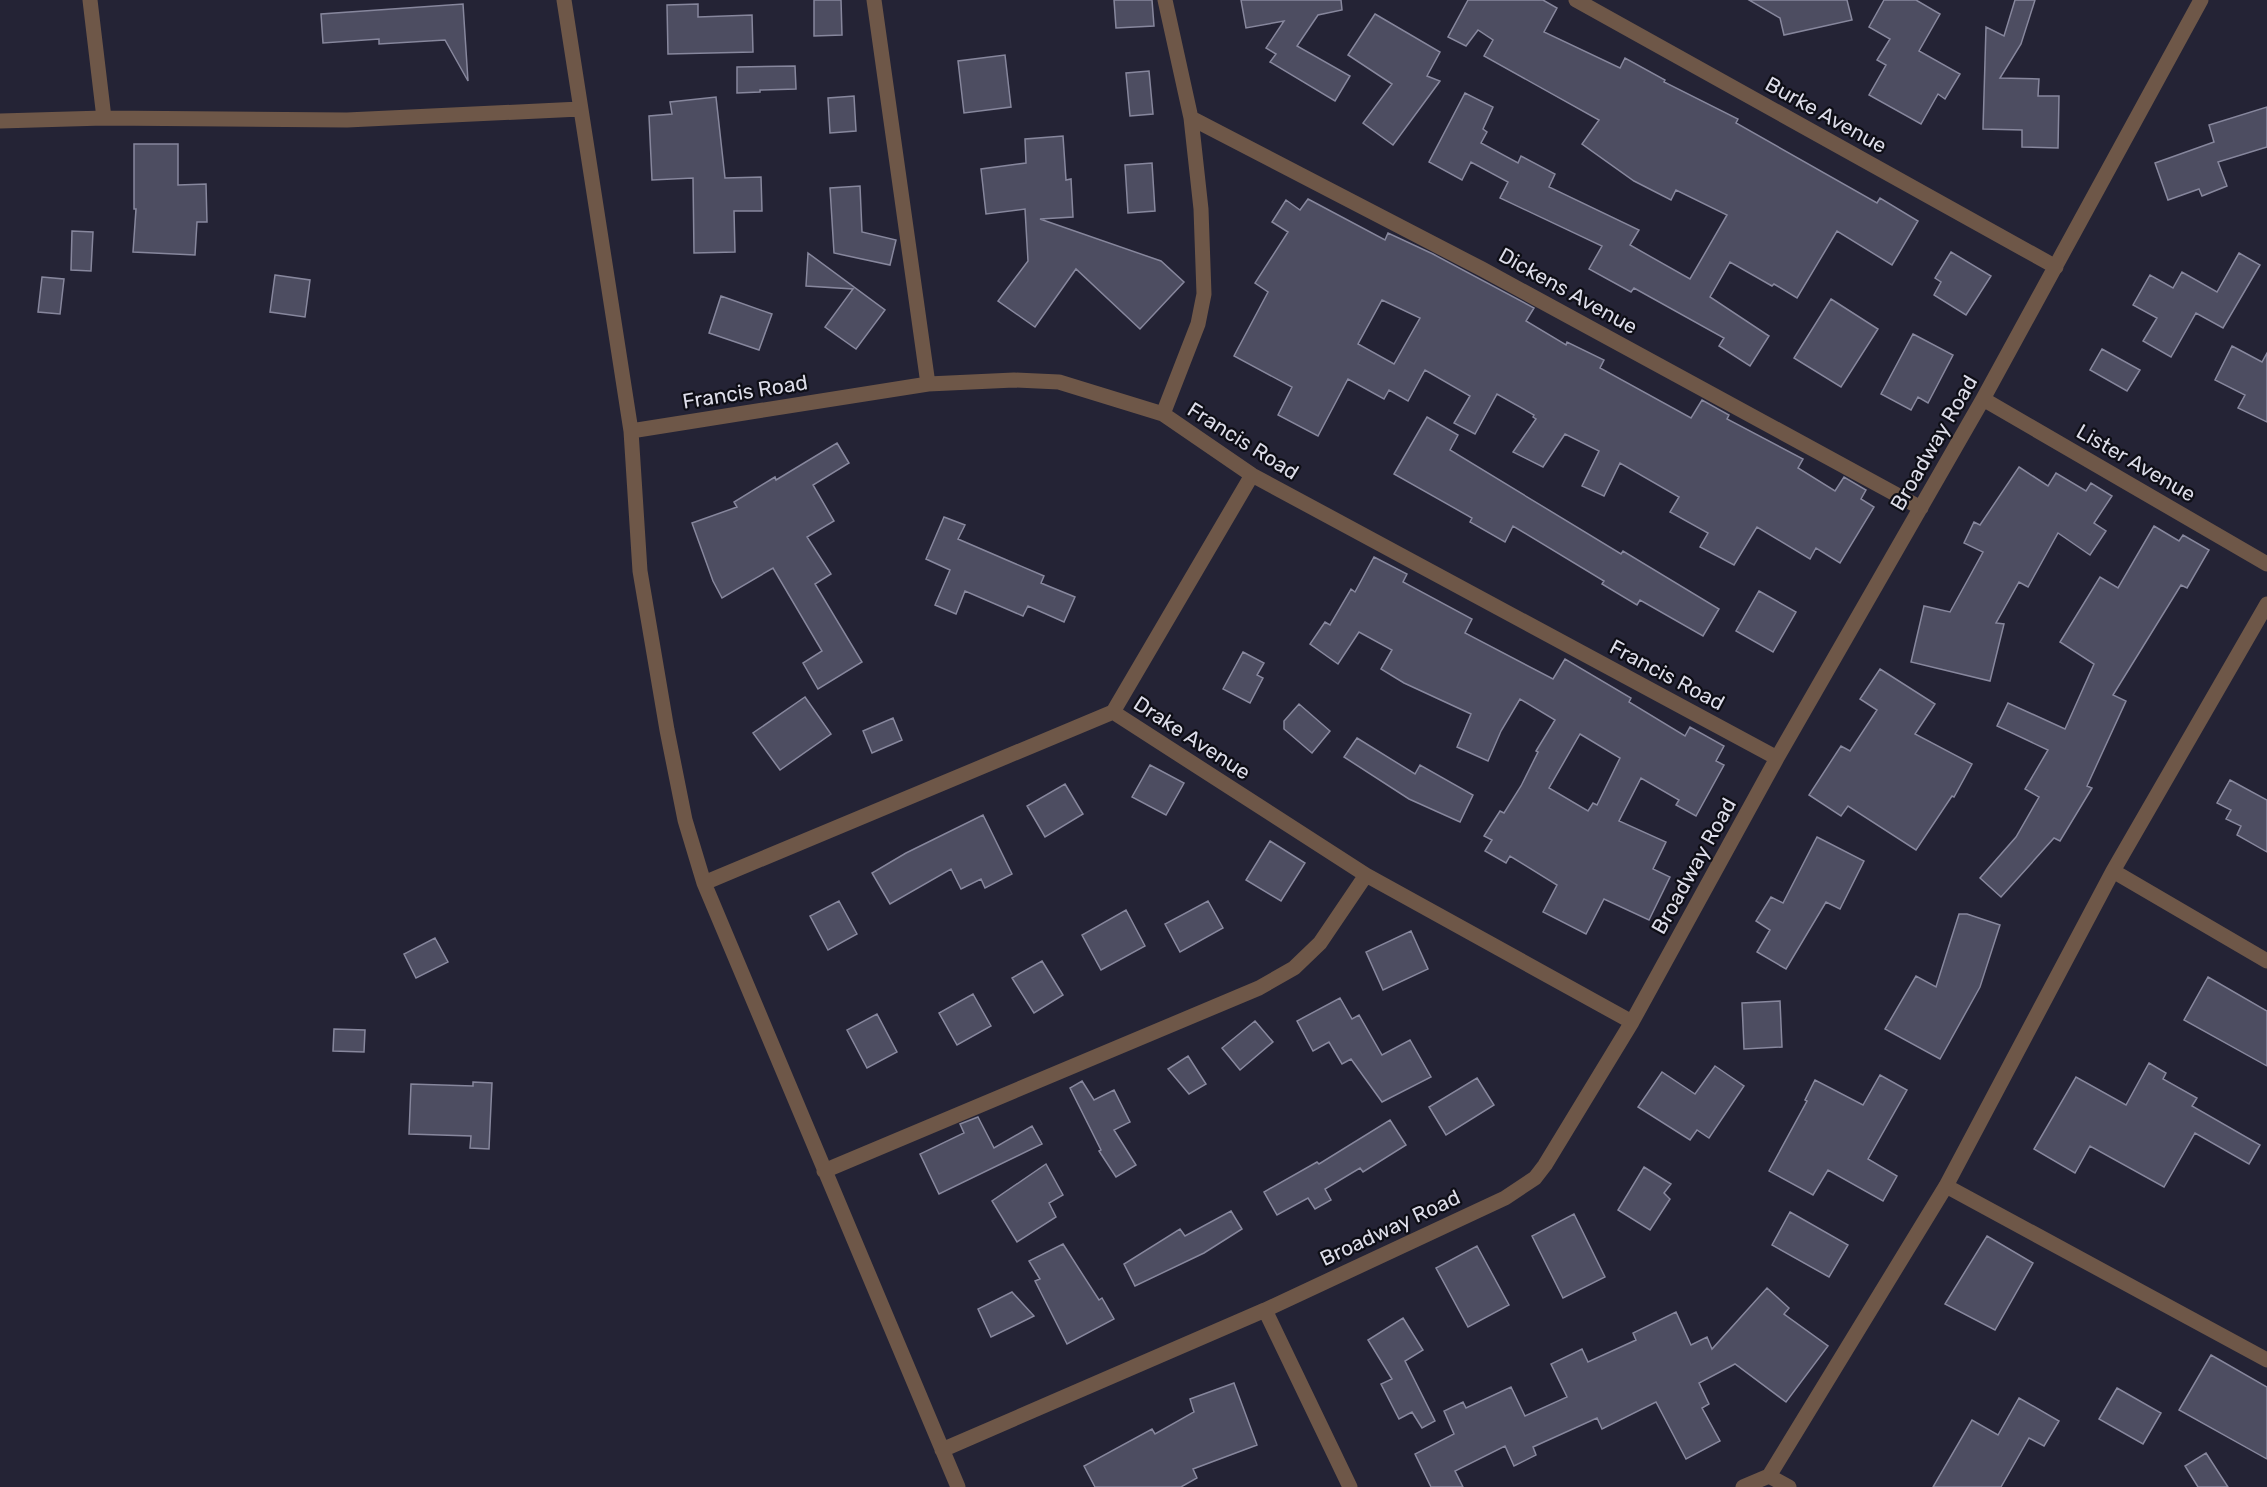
<svg xmlns="http://www.w3.org/2000/svg" width="2267" height="1487" font-family="Rubik,sans-serif">
	<rect width="100%" height="100%" fill="#242335"/>
	<path fill="#4d4d61" stroke="#87879d" stroke-width="1.5" fill-rule="evenodd" d="M 814,0 L 841,0 L 842,35 L 814,36 Z
		M 1114,0 L 1152,0 L 1154,26 L 1116,28 Z
		M 1241,0 L 1341,0 L 1342,10 L 1318,15 L 1297,46 L 1350,76 L 1335,101 L 1270,62 L 1276,54 L 1266,48 L 1284,21 L 1246,28 Z
		M 1468,0 L 1543,0 L 1557,8 L 1544,32 L 1620,68 L 1625,58 L 1665,80 L 1664,82 L 1738,119 L 1736,123 L 1877,203 L 1880,198 L 1918,221 L 1892,265 L 1837,231 L 1797,298 L 1774,284 L 1772,286 L 1730,262 L 1710,297 L 1769,336 L 1750,366 L 1719,346 L 1724,338 L 1634,288 L 1631,292 L 1589,269 L 1602,246 L 1500,198 L 1508,182 L 1471,162 L 1462,180 L 1429,162 L 1465,93 L 1493,107 L 1483,129 L 1487,132 L 1481,143 L 1518,163 L 1521,156 L 1555,174 L 1549,187 L 1639,230 L 1630,245 L 1690,279 L 1727,215 L 1676,190 L 1671,200 L 1634,181 L 1582,144 L 1599,120 L 1484,56 L 1493,40 L 1478,30 L 1466,46 L 1448,37 Z
		M 1749,0 L 1847,0 L 1852,20 L 1784,35 L 1780,18 Z
		M 1884,0 L 1916,0 L 1940,14 L 1919,51 L 1960,74 L 1945,99 L 1938,94 L 1921,124 L 1869,95 L 1886,65 L 1877,60 L 1890,39 L 1869,27 Z
		M 2015,0 L 2035,0 L 2021,44 L 2000,78 L 2039,79 L 2038,96 L 2059,96 L 2058,148 L 2022,147 L 2022,130 L 1983,129 L 1986,27 L 2004,36 Z
		M 463,4 L 468,81 L 445,40 L 379,44 L 379,39 L 323,43 L 321,14 Z
		M 698,4 L 698,17 L 752,15 L 753,52 L 668,54 L 667,5 Z
		M 1375,14 L 1440,52 L 1427,76 L 1440,81 L 1393,145 L 1363,123 L 1392,84 L 1348,55 Z
		M 1005,55 L 1011,107 L 964,113 L 958,61 Z
		M 795,66 L 796,89 L 760,90 L 760,92 L 737,93 L 737,67 Z
		M 1149,71 L 1153,114 L 1130,116 L 1126,73 Z
		M 854,96 L 856,131 L 830,133 L 828,98 Z
		M 716,97 L 725,178 L 761,177 L 762,211 L 734,211 L 735,252 L 694,253 L 693,178 L 652,180 L 649,116 L 672,114 L 670,102 Z
		M 2267,107 L 2267,147 L 2218,162 L 2227,186 L 2202,196 L 2199,189 L 2168,200 L 2155,163 L 2214,142 L 2209,125 Z
		M 1063,136 L 1066,180 L 1071,179 L 1073,217 L 1040,219 L 1161,261 L 1184,282 L 1140,329 L 1076,269 L 1035,327 L 998,301 L 1028,261 L 1025,209 L 986,214 L 981,169 L 1026,163 L 1025,139 Z
		M 134,144 L 178,144 L 178,185 L 206,184 L 207,222 L 197,222 L 195,255 L 133,252 L 136,209 L 134,209 Z
		M 1152,163 L 1155,211 L 1128,213 L 1125,165 Z
		M 860,186 L 862,232 L 896,240 L 890,265 L 834,253 L 830,188 Z
		M 1308,199 L 1385,240 L 1388,233 L 1433,254 L 1534,308 L 1526,321 L 1566,345 L 1567,342 L 1604,360 L 1600,368 L 1691,418 L 1702,400 L 1729,415 L 1727,419 L 1803,459 L 1798,468 L 1835,491 L 1844,477 L 1866,490 L 1861,499 L 1874,507 L 1840,563 L 1816,548 L 1810,559 L 1757,527 L 1734,565 L 1700,547 L 1708,533 L 1670,512 L 1679,497 L 1620,463 L 1604,496 L 1582,486 L 1599,451 L 1565,434 L 1543,467 L 1513,452 L 1536,419 L 1533,417 L 1534,415 L 1497,394 L 1475,434 L 1454,423 L 1470,396 L 1425,370 L 1408,401 L 1389,390 L 1384,399 L 1348,379 L 1318,436 L 1278,415 L 1292,387 L 1234,356 L 1268,292 L 1255,283 L 1288,232 L 1272,222 L 1286,200 L 1300,210 ZM 1382,300 L 1420,318 L 1394,364 L 1358,344 Z
		M 72,231 L 93,232 L 91,271 L 71,270 Z
		M 1951,252 L 1991,276 L 1966,315 L 1934,295 L 1941,282 L 1935,278 Z
		M 808,253 L 885,310 L 856,349 L 825,327 L 853,289 L 806,286 Z
		M 2239,253 L 2260,265 L 2223,328 L 2196,313 L 2171,357 L 2143,341 L 2157,318 L 2133,305 L 2150,275 L 2173,288 L 2182,272 L 2217,292 Z
		M 275,275 L 310,280 L 305,317 L 270,312 Z
		M 42,277 L 64,279 L 60,314 L 38,312 Z
		M 721,296 L 772,314 L 759,350 L 709,333 Z
		M 1831,299 L 1878,329 L 1841,387 L 1794,358 Z
		M 1913,334 L 1953,355 L 1928,403 L 1918,397 L 1911,410 L 1881,394 Z
		M 2232,346 L 2262,362 L 2267,353 L 2267,422 L 2238,408 L 2245,395 L 2215,380 Z
		M 2102,349 L 2140,370 L 2127,391 L 2090,370 Z
		M 1427,417 L 1458,435 L 1450,450 L 1621,554 L 1623,551 L 1719,609 L 1703,636 L 1640,600 L 1637,605 L 1602,584 L 1604,581 L 1513,526 L 1505,542 L 1470,522 L 1472,518 L 1394,474 Z
		M 837,443 L 849,463 L 813,485 L 834,521 L 807,537 L 831,574 L 815,584 L 862,662 L 818,689 L 803,663 L 822,651 L 773,568 L 722,598 L 713,581 L 692,523 L 737,507 L 734,502 L 775,477 L 776,480 Z
		M 2019,467 L 2048,486 L 2056,473 L 2086,491 L 2091,483 L 2112,496 L 2094,523 L 2106,531 L 2090,555 L 2058,533 L 2028,587 L 2019,582 L 1996,623 L 2004,624 L 1990,681 L 1911,662 L 1924,606 L 1950,612 L 1983,552 L 1964,543 L 1974,522 L 1980,525 Z
		M 944,517 L 965,525 L 958,539 L 1044,576 L 1041,583 L 1075,597 L 1064,622 L 1028,606 L 1023,616 L 965,591 L 956,614 L 935,605 L 950,570 L 926,559 Z
		M 2154,526 L 2179,541 L 2183,535 L 2209,550 L 2187,588 L 2181,585 L 2113,695 L 2126,701 L 2087,786 L 2092,788 L 2060,841 L 2054,838 L 2001,897 L 1980,878 L 2016,837 L 2039,797 L 2025,789 L 2048,750 L 1997,726 L 2008,703 L 2065,729 L 2094,664 L 2060,642 L 2100,577 L 2118,588 Z
		M 1374,557 L 1407,574 L 1403,582 L 1472,619 L 1465,633 L 1553,679 L 1565,659 L 1631,698 L 1629,702 L 1685,736 L 1690,727 L 1724,746 L 1716,761 L 1724,765 L 1696,816 L 1676,805 L 1679,800 L 1641,778 L 1619,821 L 1666,842 L 1653,869 L 1670,877 L 1649,920 L 1604,899 L 1586,934 L 1543,912 L 1557,885 L 1510,856 L 1506,863 L 1485,851 L 1492,840 L 1484,836 L 1500,811 L 1504,813 L 1521,786 L 1538,752 L 1536,751 L 1555,720 L 1520,699 L 1501,731 L 1488,761 L 1457,747 L 1471,714 L 1404,683 L 1381,669 L 1392,650 L 1359,632 L 1338,664 L 1310,644 L 1325,622 L 1330,625 L 1351,589 L 1355,592 ZM 1580,734 L 1620,758 L 1597,805 L 1593,803 L 1588,811 L 1549,788 Z
		M 1759,591 L 1796,612 L 1773,652 L 1736,631 Z
		M 1243,652 L 1264,663 L 1257,675 L 1263,678 L 1250,703 L 1223,689 Z
		M 1880,669 L 1935,704 L 1915,734 L 1972,764 L 1954,797 L 1952,796 L 1916,850 L 1848,806 L 1841,816 L 1809,795 L 1841,746 L 1850,751 L 1877,710 L 1860,699 Z
		M 805,697 L 831,734 L 780,770 L 753,733 Z
		M 1299,704 L 1330,731 L 1312,753 L 1284,729 L 1284,721 Z
		M 893,718 L 902,740 L 872,753 L 863,731 Z
		M 1357,738 L 1415,774 L 1420,765 L 1473,795 L 1460,822 L 1409,799 L 1344,757 Z
		M 1150,765 L 1184,783 L 1166,815 L 1132,797 Z
		M 2230,780 L 2267,800 L 2267,852 L 2237,835 L 2241,826 L 2226,819 L 2231,810 L 2217,803 Z
		M 1065,784 L 1083,814 L 1045,837 L 1027,806 Z
		M 983,815 L 1012,874 L 985,888 L 981,879 L 961,889 L 951,869 L 890,904 L 872,873 L 906,853 Z
		M 1817,837 L 1864,861 L 1840,909 L 1826,902 L 1786,969 L 1757,952 L 1770,930 L 1756,921 L 1771,897 L 1783,903 Z
		M 1270,841 L 1305,863 L 1281,901 L 1246,880 Z
		M 839,901 L 857,934 L 828,950 L 810,916 Z
		M 1208,901 L 1223,928 L 1180,952 L 1165,924 Z
		M 1126,910 L 1145,946 L 1101,970 L 1082,935 Z
		M 1959,914 L 1967,914 L 2000,925 L 1980,987 L 1940,1059 L 1885,1029 L 1916,976 L 1936,987 Z
		M 1411,931 L 1428,969 L 1383,990 L 1366,952 Z
		M 435,938 L 448,962 L 416,978 L 404,954 Z
		M 1042,961 L 1063,995 L 1034,1013 L 1012,978 Z
		M 2208,977 L 2267,1011 L 2267,1066 L 2184,1020 Z
		M 973,994 L 991,1026 L 957,1045 L 939,1013 Z
		M 1340,998 L 1352,1019 L 1359,1015 L 1382,1055 L 1410,1040 L 1431,1077 L 1382,1102 L 1351,1059 L 1342,1064 L 1329,1042 L 1313,1051 L 1297,1021 Z
		M 1780,1001 L 1782,1047 L 1744,1049 L 1742,1003 Z
		M 877,1014 L 897,1052 L 867,1068 L 847,1030 Z
		M 1255,1021 L 1273,1042 L 1240,1070 L 1222,1048 Z
		M 334,1029 L 365,1030 L 364,1052 L 333,1051 Z
		M 1188,1056 L 1206,1084 L 1189,1094 L 1168,1069 Z
		M 2149,1063 L 2166,1073 L 2163,1079 L 2197,1098 L 2192,1106 L 2260,1145 L 2249,1164 L 2195,1133 L 2164,1187 L 2090,1146 L 2075,1173 L 2034,1149 L 2076,1077 L 2126,1105 Z
		M 1715,1066 L 1744,1086 L 1709,1138 L 1697,1130 L 1690,1140 L 1638,1107 L 1662,1072 L 1695,1094 Z
		M 1880,1075 L 1907,1090 L 1868,1159 L 1897,1176 L 1883,1201 L 1828,1170 L 1813,1195 L 1769,1171 L 1807,1101 L 1805,1100 L 1815,1080 L 1863,1105 Z
		M 1477,1078 L 1494,1105 L 1446,1135 L 1429,1107 Z
		M 1082,1081 L 1094,1100 L 1114,1090 L 1130,1122 L 1114,1130 L 1136,1165 L 1116,1177 L 1099,1151 L 1101,1150 L 1070,1088 Z
		M 473,1082 L 492,1083 L 489,1149 L 470,1148 L 471,1136 L 409,1134 L 411,1084 L 473,1086 Z
		M 978,1117 L 994,1148 L 1032,1126 L 1042,1144 L 939,1194 L 920,1154 L 964,1133 L 960,1124 Z
		M 1390,1120 L 1406,1145 L 1363,1172 L 1360,1168 L 1325,1189 L 1331,1200 L 1315,1209 L 1308,1198 L 1277,1215 L 1264,1192 L 1317,1162 L 1319,1164 Z
		M 1046,1164 L 1063,1195 L 1049,1203 L 1056,1217 L 1017,1242 L 992,1201 Z
		M 1644,1167 L 1671,1184 L 1664,1193 L 1670,1199 L 1650,1230 L 1618,1210 Z
		M 1231,1211 L 1242,1229 L 1204,1253 L 1135,1286 L 1124,1264 L 1180,1229 L 1185,1236 Z
		M 1790,1212 L 1848,1245 L 1829,1277 L 1772,1245 Z
		M 1574,1214 L 1605,1277 L 1563,1298 L 1532,1236 Z
		M 1987,1236 L 2033,1263 L 1995,1330 L 1945,1304 Z
		M 1063,1244 L 1099,1300 L 1102,1298 L 1114,1319 L 1067,1344 L 1035,1281 L 1040,1279 L 1029,1261 Z
		M 1477,1246 L 1509,1305 L 1468,1327 L 1436,1268 Z
		M 1767,1288 L 1789,1308 L 1784,1314 L 1828,1346 L 1786,1402 L 1735,1364 L 1699,1383 L 1709,1404 L 1702,1408 L 1720,1441 L 1686,1459 L 1656,1402 L 1602,1429 L 1597,1418 L 1533,1447 L 1536,1455 L 1514,1466 L 1505,1446 L 1455,1471 L 1463,1487 L 1431,1487 L 1415,1454 L 1454,1434 L 1444,1411 L 1463,1402 L 1466,1408 L 1511,1387 L 1525,1416 L 1567,1397 L 1551,1364 L 1582,1349 L 1588,1362 L 1636,1340 L 1633,1333 L 1676,1312 L 1691,1345 L 1707,1337 L 1712,1349 Z
		M 1012,1292 L 1034,1316 L 991,1337 L 978,1309 Z
		M 1403,1318 L 1423,1350 L 1405,1361 L 1435,1421 L 1422,1428 L 1412,1412 L 1399,1419 L 1381,1384 L 1392,1379 L 1368,1340 Z
		M 2211,1355 L 2267,1387 L 2267,1459 L 2179,1410 Z
		M 1234,1383 L 1257,1445 L 1193,1469 L 1197,1478 L 1181,1487 L 1095,1487 L 1084,1466 L 1152,1429 L 1155,1434 L 1194,1412 L 1190,1399 Z
		M 2117,1388 L 2161,1413 L 2143,1444 L 2099,1419 Z
		M 2019,1398 L 2059,1421 L 2044,1446 L 2029,1438 L 2001,1487 L 1933,1487 L 1972,1420 L 1998,1435 Z
		M 2206,1453 L 2228,1487 L 2198,1487 L 2185,1466 Z"/>
	<g fill="none" stroke-linecap="round" stroke-linejoin="round">
		<path stroke="#6e5748" stroke-width="15" d="M 90,0 L 104,118
			M 564,0 L 631,431 L 640,571 L 667,730 L 685,820 L 704,883 L 958,1487
			M 874,0 L 928,384
			M 1576,0 L 2056,267
			M 1191,118 L 1482,269 L 1921,508
			M 0,121 L 104,118 L 347,120 L 580,109
			M 1983,399 L 2267,564
			M 1163,414 L 1198,324 L 1204,294 L 1201,209 L 1191,118 L 1165,0
			M 631,431 L 928,384 L 1014,380 L 1059,382 L 1163,414 L 1252,475 L 1777,758
			M 1113,712 L 1252,475
			M 2113,871 L 2267,961
			M 704,883 L 1113,712 L 1366,875 L 1632,1022
			M 824,1171 L 1259,988 L 1294,968 L 1320,943 L 1366,875
			M 1946,1186 L 2267,1360
			M 1265,1310 L 1350,1487
			M 942,1450 L 1265,1310 L 1505,1198 L 1535,1178 L 1545,1165 L 1632,1022 L 1777,758 L 1983,399 L 2201,0
			M 1769,1476 L 1789,1487
			M 1743,1487 L 1769,1476 L 1946,1186 L 2113,871 L 2267,604"/>
	</g>
	<g text-anchor="middle" stroke-width="4.5" stroke-linejoin="round" paint-order="stroke">
		<g font-size="21" fill="#dddde9" stroke="#0e0e16">
			<text transform="translate(1826 115) rotate(29)" y="7">Burke Avenue</text>
			<text transform="translate(1568 291) rotate(29)" y="7">Dickens Avenue</text>
			<text transform="translate(745 392) rotate(-9)" y="7">Francis Road</text>
			<text transform="translate(1243 441) rotate(32)" y="7">Francis Road</text>
			<text transform="translate(1934 443) rotate(-60)" y="7">Broadway Road</text>
			<text transform="translate(2136 463) rotate(30)" y="7">Lister Avenue</text>
			<text transform="translate(1667 675) rotate(28)" y="7">Francis Road</text>
			<text transform="translate(1192 738) rotate(33)" y="7">Drake Avenue</text>
			<text transform="translate(1694 866) rotate(-61)" y="7">Broadway Road</text>
			<text transform="translate(1390 1228) rotate(-25)" y="7">Broadway Road</text>
		</g>
	</g>
</svg>
